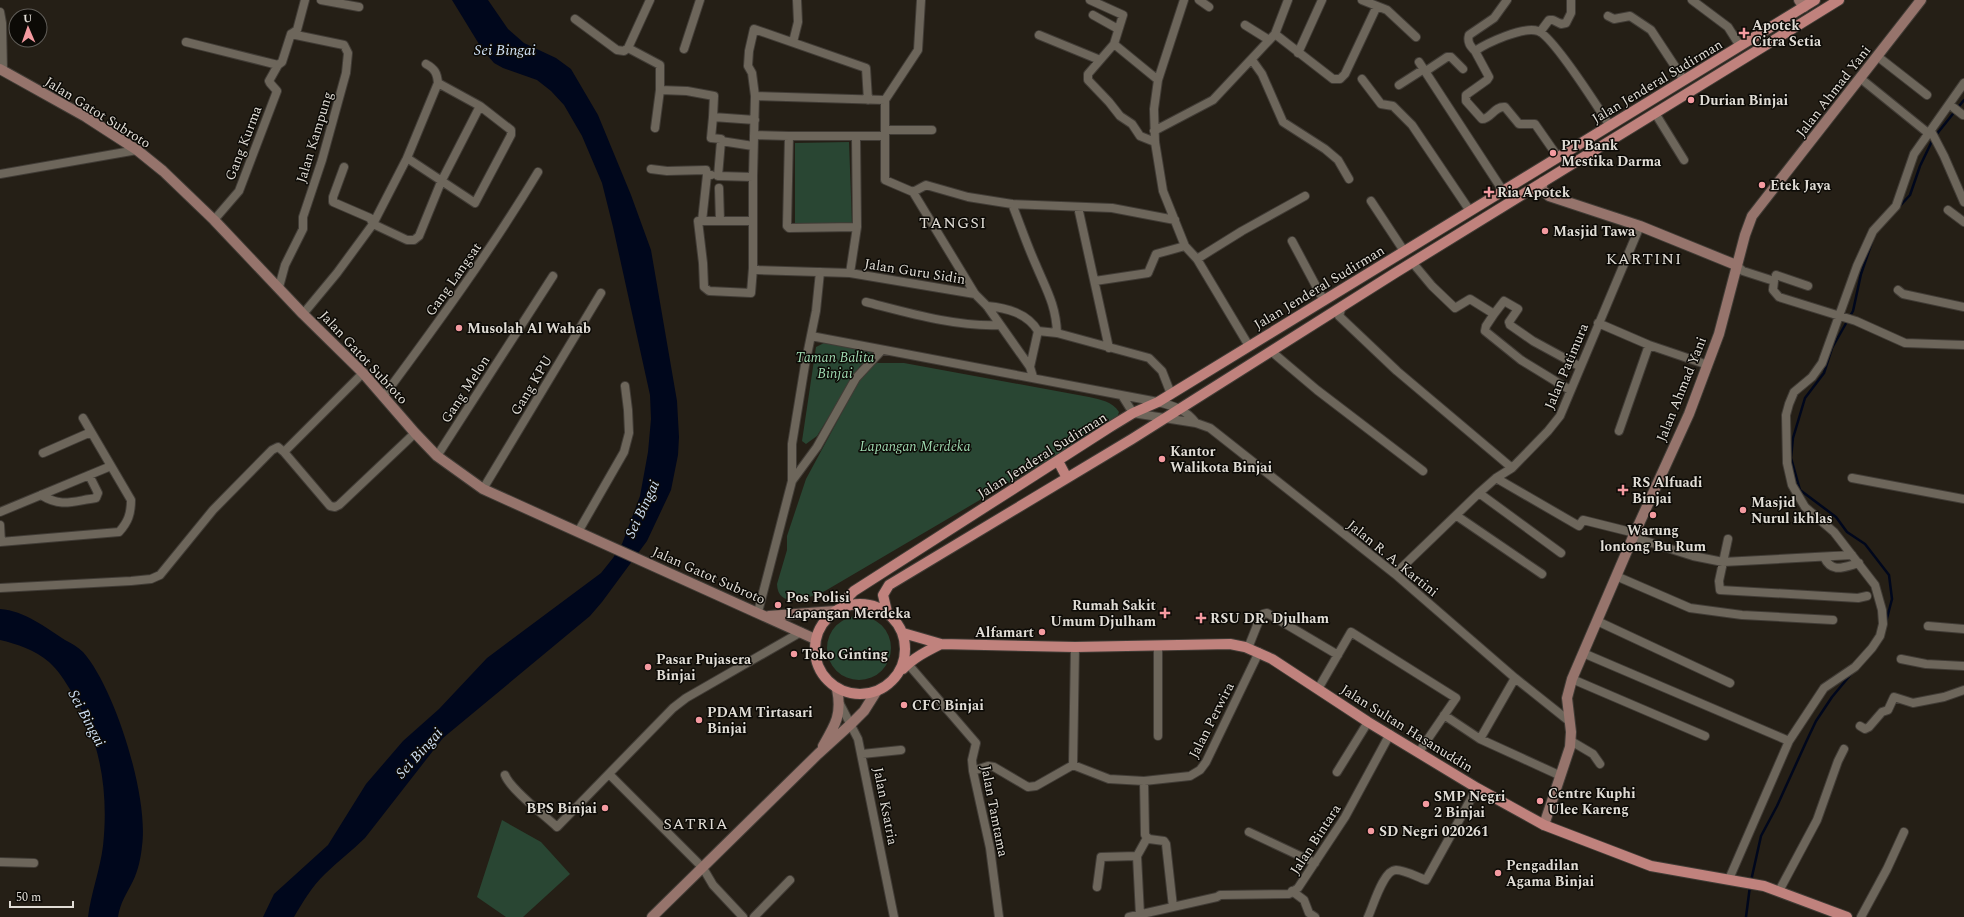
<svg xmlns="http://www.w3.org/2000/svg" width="1964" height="917" font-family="Spectral,serif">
	<rect width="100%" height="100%" fill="#251f16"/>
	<path fill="#294633" d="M 849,142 L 852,224 L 795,225 L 795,143 Z
		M 824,343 L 871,351 L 875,355 L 860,366 L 817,436 L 806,444 L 802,441 L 816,347 Z
		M 877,363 L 904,363 L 1089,397 C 1101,400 1112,401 1119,412 L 1116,420 L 825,591 C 811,597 778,611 777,584 L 787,550 L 787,536 L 806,479 L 860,379 L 871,366 Z
		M827 648a32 32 0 1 1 64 0a32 32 0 1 1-64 0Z
		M 502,820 L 541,842 L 570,874 L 523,917 L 506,917 L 477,897 Z"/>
	<path fill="#00071c" d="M 452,0 L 488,0 L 508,29 L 524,43 L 556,58 L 571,69 L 598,115 L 631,195 L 651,250 L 677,401 L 679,437 L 678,455 L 671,490 L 647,541 L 602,602 L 590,616 L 443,738 L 365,838 C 352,851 338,861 325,874 C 312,886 303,902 294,917 L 263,917 L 274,894 L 328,845 L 366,784 L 403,741 L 439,709 L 487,658 L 601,573 L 613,558 L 622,544 L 640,496 L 648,452 L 651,419 L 650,395 L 613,227 L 602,183 L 582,136 L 564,105 L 551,91 L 537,80 L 503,68 L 494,63 L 482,49 Z
		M 0,609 C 25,611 45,627 65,640 C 71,643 78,647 83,652 C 115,688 149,797 142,846 C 141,857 138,871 133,881 C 127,893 120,903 118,917 L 88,917 C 91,893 100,870 103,846 C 109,791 100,738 71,691 C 65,681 58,670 49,662 C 35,650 17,644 0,640 Z"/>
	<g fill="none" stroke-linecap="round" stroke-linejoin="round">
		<path stroke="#00071c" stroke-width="2.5" d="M 1936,135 L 1964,100
			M 1899,207 L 1910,195 L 1920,166 L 1933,139
			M 1872,242 L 1861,274 L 1853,311 L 1832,348 L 1824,373 L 1805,398 L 1793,438 L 1791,458 L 1800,490 L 1836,517 L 1847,532 L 1865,544 L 1889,575 L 1892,599 L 1886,622
			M 1751,881 L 1761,836 L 1777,806 L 1807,740 L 1816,721 L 1832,697 L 1852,673
			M 1746,917 L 1750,886"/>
		<defs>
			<path id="street" d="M 321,0 L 359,7
				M 921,0 L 918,50 L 885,100 L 885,180 L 913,192 L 975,294 L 987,306 L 1030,367 L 1033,377
				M 1090,0 L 1123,15 L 1114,44 L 1158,80
				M 1184,0 L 1158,80 L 1154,109 L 1155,142 L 1163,191 L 1185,246 L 1197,259 L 1249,346
				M 1199,0 L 1209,7
				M 1362,0 L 1387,10 L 1416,37
				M 1507,0 L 1494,18 L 1469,35 C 1467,42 1470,46 1475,51 C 1487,43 1523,26 1538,31 C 1553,36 1599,109 1610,126
				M 1692,0 L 1728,27 L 1740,46
				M 0,12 L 2,23 L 3,71
				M 1093,15 L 1118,29
				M 1608,16 L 1614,19 L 1630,16 L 1651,30 L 1684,80
				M 575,19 L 617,50 L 624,51 L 628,48 L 650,0
				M 1245,25 L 1269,40
				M 1540,32 L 1549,20 L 1553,20 L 1561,24 L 1566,23 L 1571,13 L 1571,0
				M 1275,34 L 1288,0
				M 1039,35 L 1100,60
				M 186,42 L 278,65
				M 793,42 L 798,22 L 797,0
				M 1114,44 L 1088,74 L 1088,80 L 1109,102 L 1120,116 L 1132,124 L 1140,136 L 1155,142
				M 628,48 L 660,65 L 660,90 L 655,128
				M 684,49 L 700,0
				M 1475,51 L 1489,77 L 1487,80 L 1466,95 L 1466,101 L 1482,119 C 1491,119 1494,106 1505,107 L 1519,124 L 1535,124 L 1558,157
				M 1298,53 L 1322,0
				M 1877,56 L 1927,95
				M 1252,60 L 1262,74 L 1283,122 L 1325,149 L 1338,160 L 1349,179
				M 1419,62 L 1503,191
				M 1426,71 L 1447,57 L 1451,57 L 1463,69
				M 1860,78 L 1928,133 L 1932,133 L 1944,156 L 1964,202
				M 1362,79 L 1381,104 L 1393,106 L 1412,125 L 1470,211
				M 1399,85 L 1424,69
				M 660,90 L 687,91 L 714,96 L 713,117 L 755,120
				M 755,96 L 885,100
				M 868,100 L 866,68 L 754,29 L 749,51 L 748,66 L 752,73 L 755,96 L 753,177 L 753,268 L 758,270 L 850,273 L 975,294
				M 1954,108 L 1963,115
				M 1655,113 L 1684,160
				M 713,117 L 711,138 L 721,139 L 721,141 L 753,146
				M 885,130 L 932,130
				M 1154,131 L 1213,100 L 1275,34 L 1333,79 L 1340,79 L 1345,74 L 1377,6
				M 754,135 L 789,136 L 885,136
				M 789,136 L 787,226 L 789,228 L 857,227
				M 721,141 L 718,176 L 753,177
				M 407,158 L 475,203 L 511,135 L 511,130 L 480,106 L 438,83
				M 344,167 L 333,197 L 333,202 L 370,218 L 373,224 L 407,240 L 414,240 L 419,236 L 441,182 L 480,106
				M 651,169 L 667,171 L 706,170 L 707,175
				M 0,174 L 137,150
				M 719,188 L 720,221
				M 913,192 L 926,185 L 968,197 L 1012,204 L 1112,208 L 1175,220
				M 1371,201 L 1404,251
				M 1012,204 C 1020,224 1027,245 1036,265 C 1046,289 1056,305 1057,333
				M 1078,207 L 1109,348
				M 1948,210 L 1964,222
				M 214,220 L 239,191 L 277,91 L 270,83 L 269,81 L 278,65 L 282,62 L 291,34 L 297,30 L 305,0
				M 702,221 L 707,175 L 711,175
				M 752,221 L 698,221 L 703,263 L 704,287 L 709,291 L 751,293 L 753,268
				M 1292,241 L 1324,301
				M 1197,259 L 1242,231 L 1305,196
				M 1412,262 L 1432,286 L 1455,308 L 1470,299 L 1494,314 L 1486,326 L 1485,331 L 1521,360 L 1570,390
				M 1736,265 L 1743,271 L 1774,281 L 1773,290 L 1779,297 L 1856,321 L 1905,343 L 1964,345
				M 850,273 L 857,227 L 856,137
				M 1776,275 L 1808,286
				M 1095,281 L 1148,273 L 1156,254 L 1185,246
				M 279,287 L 285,265 L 303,229 L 303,217 L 322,160 L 346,73 L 348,53 L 344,45 L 291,34
				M 1898,290 L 1903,294 L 1964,307
				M 866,302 C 909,313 956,327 1000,325
				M 987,306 C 1007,308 1027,313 1038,331 L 1030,367
				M 1342,306 L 1339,316 L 1397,371 L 1512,468
				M 303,314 L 337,273 L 373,224 L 407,158 L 438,83 C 437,73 435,69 426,64
				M 1494,314 L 1504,301 L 1518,309 L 1509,322 L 1510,325 L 1533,341 L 1579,366
				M 1598,323 L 1649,345 L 1708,365
				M 1038,331 L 1057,333 L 1149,358 L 1162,371 L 1171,394
				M 811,336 L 1158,402 C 1174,406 1185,409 1196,423
				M 1271,351 L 1317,390 L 1423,471
				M 363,373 L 284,452 L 330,506 L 335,507 L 339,505 L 415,433
				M 383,397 C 438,323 491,250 538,172
				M 1123,397 L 1133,413 L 1196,423 L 1210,428 L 1395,574 L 1515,678 L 1569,721
				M 1619,431 L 1649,345
				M 43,453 L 91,432
				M 437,456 L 553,276
				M 1496,478 L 1579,526 L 1583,520 L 1635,533
				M 1852,478 L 1964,499
				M 792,481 L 817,447 L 856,378 L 882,350
				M 483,489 L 601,293
				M 1479,493 L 1561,553
				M 41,495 C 62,508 73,501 96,498 L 98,493 L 89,475
				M 0,512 L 111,466
				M 1457,516 L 1542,574
				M 0,525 L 1,542
				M 578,532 L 624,452 L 629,433 L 628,410 L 625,386
				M 1633,537 L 1693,556 L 1723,562 L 1852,555
				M 1728,539 L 1719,581 L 1720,590 L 1858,598 L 1867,596
				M 0,542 L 119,532 C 128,522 131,514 131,500 L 83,418
				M 1824,557 C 1832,574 1844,567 1859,563
				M 1395,574 L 1479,493 L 1496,478 L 1512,468 L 1548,431 L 1560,416 L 1640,226
				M 1616,576 L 1690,608 L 1742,615 L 1833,620
				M 0,588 L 131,581 L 151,579 L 160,575 L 213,510 L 272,450 L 278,447 L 284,452
				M 758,612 L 792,481 L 792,444 L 805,365 L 816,311 L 820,272
				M 1597,621 L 1730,683
				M 1928,626 L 1964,629
				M 1075,647 L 1073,765 L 1109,779 L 1144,781 L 1190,776 L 1200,770 L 1206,762 L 1259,652
				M 1248,648 L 1260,618 L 1263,614 L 1267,613 L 1338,655
				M 1583,653 L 1789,741
				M 1901,659 L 1926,664 L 1964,666
				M 908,664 L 976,743 L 972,760 L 973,771 L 990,848 L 999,917
				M 1572,679 L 1705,736
				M 1318,689 L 1351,632 L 1456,698 L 1419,752
				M 840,704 L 858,739 L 894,917
				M 1444,715 L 1480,739 L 1561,776
				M 1860,726 L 1865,729 L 1869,727 L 1882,712 L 1888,710 L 1894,697 L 1913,703 L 1944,697 L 1964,690
				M 1158,736 L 1158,647
				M 1480,739 L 1515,678
				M 1571,741 L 1593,754 L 1600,764
				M 862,754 L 901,750
				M 973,771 L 988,766 L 994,767 L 1028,787 L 1036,786 L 1073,765
				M 1337,772 L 1368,722
				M 609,774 L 703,868 L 713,885 L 743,917
				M 505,775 C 510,789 544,815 557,827 L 673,708 L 686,698 L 801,632
				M 1144,781 L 1145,835 L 1149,839 L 1164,841 L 1166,844 L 1173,907
				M 1249,832 L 1315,863
				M 0,862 L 34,863
				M 1729,879 L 1789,741 L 1824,688 L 1855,667 L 1872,648 L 1880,636 L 1883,624 L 1882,610 L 1875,585 L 1834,532 L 1805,507 L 1792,485 L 1787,463 L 1786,415 L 1789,404 L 1794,392 L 1812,377 L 1822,363 L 1857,266 L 1873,231 L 1896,206 L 1914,154 L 1964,83
				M 1097,887 L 1101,857 L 1137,856
				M 1292,891 L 1304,900 L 1309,913 L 1315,917
				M 1779,891 L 1817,820 L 1838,761 L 1844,749
				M 1140,915 L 1137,856 L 1147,838
				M 754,917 L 790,880
				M 1129,917 L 1217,897 L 1220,895 L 1289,894 L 1298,888 L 1345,817 L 1390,734
				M 1368,917 C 1373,907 1383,870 1396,870 C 1405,870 1417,877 1426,880 L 1477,788
				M 1861,917 L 1887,869 L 1904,832"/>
			<path id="secondary" d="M 1799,0 L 1804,7
				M 0,69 L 86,117 L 137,150 L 163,171 L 214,220 L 303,314 L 363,373 L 415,433 L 437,456 L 483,489 L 815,639
				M 1543,182 L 1541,189 L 1549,196 L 1640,226 L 1736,265
				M 769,616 L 835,611
				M 823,746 C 836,724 842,714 837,689
				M 1544,825 L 1570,747 L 1571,732 L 1567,698 L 1572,679 L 1633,537 L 1689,414 L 1719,334 L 1745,235 L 1752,216 L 1921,0
				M 652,917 L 818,754 L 851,724 L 864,711 L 876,692"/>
			<path id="primary" d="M 1058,461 L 1067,478
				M815 649a45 45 0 1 1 90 0a45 45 0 1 1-90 0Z
				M 844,606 L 849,596 L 854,591 L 1110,427 L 1133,413 L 1158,402 L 1815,0
				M 887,612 L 883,595 L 889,585 L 1132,439 L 1395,273 L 1839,0
				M 903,633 L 941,644 L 1075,647 L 1230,644 L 1245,647 L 1272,659 L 1368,722 L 1477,788 L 1544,825 L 1651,866 L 1764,886 L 1847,917
				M 903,669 C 913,658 927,651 941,644"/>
		</defs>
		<use href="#street" stroke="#413c36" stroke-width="10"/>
		<use href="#secondary" stroke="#413c36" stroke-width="12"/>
		<use href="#primary" stroke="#413c36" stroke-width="12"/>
		<use href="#street" stroke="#6d665b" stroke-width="8"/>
		<use href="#secondary" stroke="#96746c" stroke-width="10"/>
		<use href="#primary" stroke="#c0827d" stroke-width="10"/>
	</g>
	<g fill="#f49aa0" stroke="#0c0a06" stroke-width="1.5">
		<path d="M1742 27h4v4h4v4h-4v4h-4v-4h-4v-4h4z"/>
		<circle cx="1691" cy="100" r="4"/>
		<circle cx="1553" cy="153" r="4"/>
		<circle cx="1762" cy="185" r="4"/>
		<path d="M1487 186h4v4h4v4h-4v4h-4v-4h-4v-4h4z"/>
		<circle cx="1545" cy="231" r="4"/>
		<circle cx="459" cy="328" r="4"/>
		<circle cx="1162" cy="459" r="4"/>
		<path d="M1621 484h4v4h4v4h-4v4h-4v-4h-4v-4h4z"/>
		<circle cx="1743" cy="510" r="4"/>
		<circle cx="1653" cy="515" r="4"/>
		<circle cx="778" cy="605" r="4"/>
		<path d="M1163 607h4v4h4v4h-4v4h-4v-4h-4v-4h4z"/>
		<path d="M1199 612h4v4h4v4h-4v4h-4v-4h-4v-4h4z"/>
		<circle cx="1042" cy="632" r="4"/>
		<circle cx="794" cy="654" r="4"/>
		<circle cx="648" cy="667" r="4"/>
		<circle cx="904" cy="705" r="4"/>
		<circle cx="699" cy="720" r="4"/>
		<circle cx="1540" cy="801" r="4"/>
		<circle cx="1426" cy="804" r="4"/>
		<circle cx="605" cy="808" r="4"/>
		<circle cx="1371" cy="831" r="4"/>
		<circle cx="1498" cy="873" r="4"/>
	</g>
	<g text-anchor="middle" stroke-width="3" stroke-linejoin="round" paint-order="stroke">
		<g font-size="14" font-weight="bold" fill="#e1ddd6" stroke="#0c0a06" text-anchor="start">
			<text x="1752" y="30">Apotek<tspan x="1752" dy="16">Citra Setia</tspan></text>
			<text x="1699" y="105">Durian Binjai</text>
			<text x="1561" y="150">PT Bank<tspan x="1561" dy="16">Mestika Darma</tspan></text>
			<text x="1770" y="190">Etek Jaya</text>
			<text x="1497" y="197">Ria Apotek</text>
			<text x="1553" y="236">Masjid Tawa</text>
			<text x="467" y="333">Musolah Al Wahab</text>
			<text x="1170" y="456">Kantor<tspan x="1170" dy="16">Walikota Binjai</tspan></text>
			<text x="1632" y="487">RS Alfuadi<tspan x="1632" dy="16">Binjai</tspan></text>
			<text x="1751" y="507">Masjid<tspan x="1751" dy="16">Nurul ikhlas</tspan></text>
			<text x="1653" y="535" text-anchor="middle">Warung<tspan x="1653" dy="16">lontong Bu Rum</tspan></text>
			<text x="786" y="602">Pos Polisi<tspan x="786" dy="16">Lapangan Merdeka</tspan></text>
			<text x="1156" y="610" text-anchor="end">Rumah Sakit<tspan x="1156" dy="16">Umum Djulham</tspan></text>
			<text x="1210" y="623">RSU DR. Djulham</text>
			<text x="1034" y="637" text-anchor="end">Alfamart</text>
			<text x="802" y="659">Toko Ginting</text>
			<text x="656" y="664">Pasar Pujasera<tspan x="656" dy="16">Binjai</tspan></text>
			<text x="912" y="710">CFC Binjai</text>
			<text x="707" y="717">PDAM Tirtasari<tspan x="707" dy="16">Binjai</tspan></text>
			<text x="1548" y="798">Centre Kuphi<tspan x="1548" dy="16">Ulee Kareng</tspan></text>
			<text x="1434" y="801">SMP Negri<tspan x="1434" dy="16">2 Binjai</tspan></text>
			<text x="597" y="813" text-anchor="end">BPS Binjai</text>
			<text x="1379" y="836">SD Negri 020261</text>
			<text x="1506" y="870">Pengadilan<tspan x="1506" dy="16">Agama Binjai</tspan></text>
		</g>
		<g font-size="14" fill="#e1ddd6" stroke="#0c0a06">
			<text transform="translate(1657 81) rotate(-31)" y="5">Jalan Jenderal Sudirman</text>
			<text transform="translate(1833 91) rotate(-52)" y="5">Jalan Ahmad Yani</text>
			<text transform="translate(98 112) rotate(32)" y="5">Jalan Gatot Subroto</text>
			<text transform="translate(314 137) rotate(-73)" y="5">Jalan Kampung</text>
			<text transform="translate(243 143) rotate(-69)" y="5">Gang Kurma</text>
			<text transform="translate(915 271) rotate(9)" y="5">Jalan Guru Sidin</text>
			<text transform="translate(453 279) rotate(-55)" y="5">Gang Langsat</text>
			<text transform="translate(1319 287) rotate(-31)" y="5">Jalan Jenderal Sudirman</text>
			<text transform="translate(364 357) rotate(47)" y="5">Jalan Gatot Subroto</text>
			<text transform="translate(1566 366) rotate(-67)" y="5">Jalan Patimura</text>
			<text transform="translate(531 385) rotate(-59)" y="5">Gang KPU</text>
			<text transform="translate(465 389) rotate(-57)" y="5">Gang Melon</text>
			<text transform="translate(1681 389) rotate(-68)" y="5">Jalan Ahmad Yani</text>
			<text transform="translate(1042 455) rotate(-32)" y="5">Jalan Jenderal Sudirman</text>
			<text transform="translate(1393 558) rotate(39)" y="5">Jalan R. A. Kartini</text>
			<text transform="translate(709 575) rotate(24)" y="5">Jalan Gatot Subroto</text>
			<text transform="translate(1211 720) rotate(-63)" y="5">Jalan Perwira</text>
			<text transform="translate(1407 728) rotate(32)" y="5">Jalan Sultan Hasanuddin</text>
			<text transform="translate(886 806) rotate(79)" y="5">Jalan Ksatria</text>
			<text transform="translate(995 811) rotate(79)" y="5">Jalan Tamtama</text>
			<text transform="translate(1315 839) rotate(-57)" y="5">Jalan Bintara</text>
		</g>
		<g font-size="14" font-style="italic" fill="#9ed9b0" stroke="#0c0a06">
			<text x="835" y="362">Taman Balita<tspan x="835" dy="16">Binjai</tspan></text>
			<text x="915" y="451">Lapangan Merdeka</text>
		</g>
		<g font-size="15" font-style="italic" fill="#d0e1f5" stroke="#0c0a06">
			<text x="505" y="55">Sei Bingai</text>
			<text transform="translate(642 509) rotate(-65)" y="5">Sei Bingai</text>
			<text transform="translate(87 718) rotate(62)" y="5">Sei Bingai</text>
			<text transform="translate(419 753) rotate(-48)" y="5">Sei Bingai</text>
		</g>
		<g font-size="16" letter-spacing="1" fill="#e1ddd6" stroke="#0c0a06">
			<text x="953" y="228">TANGSI</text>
			<text x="1644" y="264">KARTINI</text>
			<text x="696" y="829">SATRIA</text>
		</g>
	</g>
	<g transform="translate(28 28) rotate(358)"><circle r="19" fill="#0c0a06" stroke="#615e59"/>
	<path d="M0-3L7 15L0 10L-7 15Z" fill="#f49aa0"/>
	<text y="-6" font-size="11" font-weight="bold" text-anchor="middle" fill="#e1ddd6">U</text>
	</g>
	<path d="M10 901v6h63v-6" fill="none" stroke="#e1ddd6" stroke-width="2"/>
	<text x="16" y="901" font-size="12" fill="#e1ddd6" stroke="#0c0a06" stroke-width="3" paint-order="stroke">50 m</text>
</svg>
